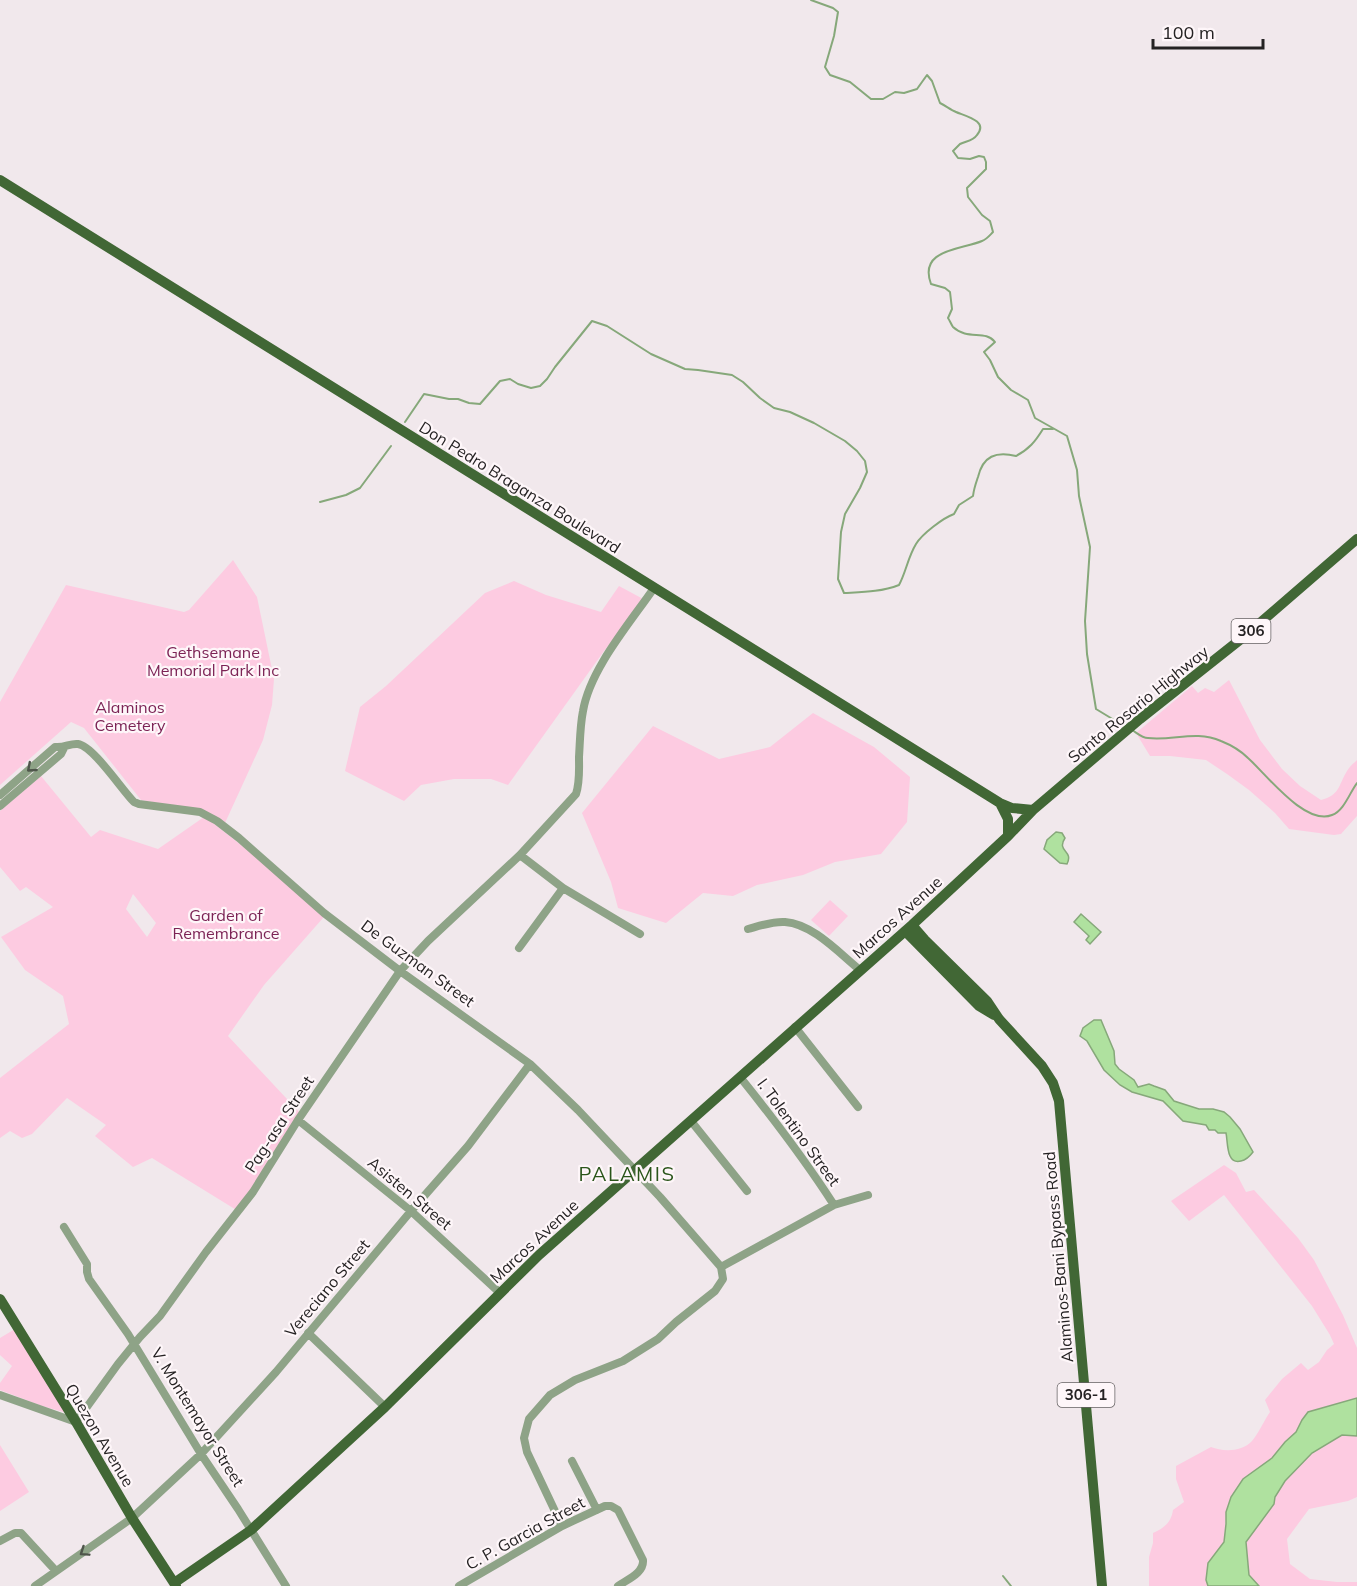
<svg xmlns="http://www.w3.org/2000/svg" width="1357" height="1586" font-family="Mulish,sans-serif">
	<rect width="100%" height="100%" fill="#f1e8ec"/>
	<path fill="#fdcbe1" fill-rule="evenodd" d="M 233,560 L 257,597 L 274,679 L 272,705 L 263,740 L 225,823 L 181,807 L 141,800 L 84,728 L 71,722 L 0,785 L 0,702 L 66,585 L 184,612 L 189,610 Z
		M 514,581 L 546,595 L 601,612 L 619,586 L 645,600 L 604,651 L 508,785 L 491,779 L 454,779 L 421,785 L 404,801 L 345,771 L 360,707 L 386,686 L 485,593 Z
		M 1229,680 L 1260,740 L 1282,769 L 1300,786 L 1321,800 C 1340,795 1338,786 1347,771 C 1349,767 1354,763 1357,760 L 1357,816 L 1341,834 L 1334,835 L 1289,829 L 1275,813 L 1249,790 L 1227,774 L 1206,760 L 1170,756 L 1150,756 L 1136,733 L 1192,686 L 1198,693 L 1205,688 L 1214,692 Z
		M 813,713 L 874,747 L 910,777 L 907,822 L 881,854 L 835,862 L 803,875 L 757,885 L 733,896 L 703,893 L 666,923 L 618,908 L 611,882 L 582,813 L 653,726 L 719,759 L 770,747 Z
		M 41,776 L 91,837 L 100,830 L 158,849 L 204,817 L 208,819 L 255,856 L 323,916 L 323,918 L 264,985 L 228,1036 L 302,1115 L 238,1211 L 152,1158 L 133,1167 L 95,1136 L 106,1125 L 67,1098 L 32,1134 L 22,1138 L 10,1131 L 0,1138 L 0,1078 L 69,1024 L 63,996 L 25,970 L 1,937 L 53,907 L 26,887 L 20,891 L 0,867 L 0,811 ZM 133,894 L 156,923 L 147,937 L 126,909 Z
		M 830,900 L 848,916 L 829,936 L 811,920 Z
		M 1224,1165 L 1236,1173 L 1246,1192 L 1254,1190 L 1298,1238 L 1314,1260 L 1343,1315 L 1357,1348 L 1357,1398 L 1308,1413 L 1302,1420 L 1296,1432 L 1285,1442 L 1272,1458 L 1243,1479 L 1226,1512 L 1224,1542 L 1208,1563 L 1206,1580 L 1208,1586 L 1149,1586 L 1149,1557 L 1153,1543 L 1153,1533 C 1164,1528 1171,1523 1173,1510 L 1184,1502 L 1176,1479 L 1176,1466 L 1211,1447 C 1223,1452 1242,1452 1252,1441 C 1257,1436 1265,1419 1270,1412 L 1265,1400 L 1282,1379 L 1301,1363 L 1308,1370 L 1319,1362 L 1327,1350 L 1334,1344 L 1330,1335 L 1312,1306 L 1224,1195 L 1189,1221 L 1171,1201 Z
		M 15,1329 L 67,1413 L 42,1406 L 0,1390 L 0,1383 L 12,1366 L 0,1355 L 0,1338 Z
		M 1342,1435 L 1357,1436 L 1357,1497 L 1348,1501 L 1309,1509 L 1287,1539 L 1290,1564 L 1310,1579 L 1337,1582 L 1357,1582 L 1357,1586 L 1259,1586 L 1249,1576 L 1246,1542 L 1274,1504 C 1276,1487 1300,1462 1313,1452 C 1322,1446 1333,1441 1342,1435 Z
		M 0,1445 L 29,1492 L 0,1511 Z"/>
	<path fill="#afe19f" stroke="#86a87a" stroke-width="1.5" d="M 1056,832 L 1062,833 L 1065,838 C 1056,852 1074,850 1067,864 L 1060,863 L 1044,849 L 1047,840 Z
		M 1081,914 L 1101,932 L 1090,944 L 1086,940 L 1089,936 L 1074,922 Z
		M 1094,1020 L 1101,1020 L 1114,1051 L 1115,1064 L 1119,1069 L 1134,1080 L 1138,1087 L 1149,1084 L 1154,1086 L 1165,1090 L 1174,1101 L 1199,1109 L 1213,1109 L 1224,1112 L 1230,1117 L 1240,1129 L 1253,1152 C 1250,1156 1246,1160 1241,1161 C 1226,1165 1228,1142 1226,1133 L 1218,1133 L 1215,1130 L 1209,1130 L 1206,1125 L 1183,1121 L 1163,1101 L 1132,1092 L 1120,1085 L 1104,1070 L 1087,1041 L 1080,1036 L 1083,1028 Z
		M 1357,1398 L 1357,1436 L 1342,1435 L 1312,1453 L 1285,1481 L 1275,1497 L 1274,1504 L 1246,1542 L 1249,1575 L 1259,1586 L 1208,1586 L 1206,1580 L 1208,1563 L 1224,1542 L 1226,1524 L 1226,1512 L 1231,1497 L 1243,1479 L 1272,1458 L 1285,1442 L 1296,1432 L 1302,1420 L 1308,1412 Z"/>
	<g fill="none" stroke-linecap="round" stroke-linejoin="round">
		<path stroke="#86a87a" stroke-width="2" d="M 811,0 L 833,8 L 838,12 L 834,36 L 825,67 L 830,75 L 850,82 L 871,99 L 883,99 L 895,92 L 904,93 L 917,89 L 927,75 L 932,81 L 940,103 C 946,106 951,110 956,112 C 965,116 989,121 977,135 C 973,141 966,141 960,144 C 958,146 956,148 953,151 L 958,158 L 970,159 L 979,156 L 984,157 L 986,162 L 986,169 L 967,188 L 968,197 L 982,215 L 990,221 L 993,232 C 990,235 987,239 982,241 C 961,250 918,249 931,284 L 945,288 L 950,292 L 952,309 L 948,318 C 950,321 951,324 953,327 C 968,341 985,329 995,342 L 984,352 L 990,360 L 998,377 L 1011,390 L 1028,400 L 1035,418 L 1067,436 L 1077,470 L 1079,496 L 1090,547 L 1085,621 L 1087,654 L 1096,709 L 1124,726
			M 405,422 L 424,394 L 449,399 L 458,399 L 469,403 L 480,404 L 500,381 L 510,379 L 518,384 L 531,388 L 540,386 L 547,379 L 555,367 L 592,321 L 607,326 L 651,354 L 685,369 L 698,370 L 732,375 L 743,382 L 760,398 L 774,408 L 790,412 L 814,423 L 845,441 L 857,451 L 865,461 L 867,472 L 860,488 L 845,514 L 841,532 L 838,579 L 844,593 C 863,592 881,592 899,585 C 906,572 908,557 916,544 C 922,534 943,518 954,514 L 959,505 L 973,496 C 974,488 976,483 978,477 C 983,456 996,451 1016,456 C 1029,449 1035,442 1043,429 L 1053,429
			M 320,502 L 346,495 L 360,488 L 391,446
			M 1132,730 C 1137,733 1142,738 1148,738 C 1173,741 1196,730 1221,741 C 1231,745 1241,751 1248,758 C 1266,774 1305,826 1332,815 C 1344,811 1350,792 1357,783
			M 1003,1576 L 1011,1586"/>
		<path stroke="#8ea387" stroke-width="8" d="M 0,795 L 55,747 C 65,748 70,743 78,744 C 93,746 122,790 134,802 L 139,804 L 200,812 L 217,821 L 239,838 L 324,913 L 400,971 L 530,1064 L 578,1110 L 660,1197 L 721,1267
			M 0,806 L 61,754 L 64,748
			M 520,855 L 563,888 L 640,934
			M 748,929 C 759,926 773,921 785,922 C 813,924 839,953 860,970
			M 519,948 L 563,888
			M 795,1027 L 858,1107
			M 740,1077 C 773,1118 805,1160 834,1205
			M 298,1120 L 411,1211 L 500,1293
			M 691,1121 L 747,1191
			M 64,1227 L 87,1264 L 87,1272 L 89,1279 L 128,1334 L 201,1454 L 238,1509 L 286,1586
			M 721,1267 L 834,1205 L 868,1195
			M 308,1333 L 385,1407
			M 0,1395 L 76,1422 L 118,1364 L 140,1337 L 160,1316 L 206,1252 L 253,1192 L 298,1120 L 400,971 L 428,941 L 520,855 L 576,794 C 580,782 579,770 579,757 C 580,742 580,726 583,711 C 590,669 630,623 654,588
			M 572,1461 L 597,1510
			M 562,1526 L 527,1452 L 524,1438 L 529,1419 L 550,1395 L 575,1380 L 623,1361 L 658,1339 L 676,1322 L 715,1291 L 723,1279 L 721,1267
			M 0,1541 L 15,1533 L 21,1533 L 56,1571
			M 35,1586 L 132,1518 L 201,1454 L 276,1372 L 411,1211 L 468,1146 L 530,1064
			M 459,1586 L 562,1526 L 605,1506 L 611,1506 L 618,1510 L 643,1560 C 644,1573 628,1579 618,1586"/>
		<path stroke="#416735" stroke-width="10" d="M 0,180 L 1000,803 L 1012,808 L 1033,810
			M 1000,803 L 1008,819 L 1008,836
			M 912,925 L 925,940 L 987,1001 L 999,1019 L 1042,1066 L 1053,1083 L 1059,1101 L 1102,1586
			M 905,931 L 979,1006 L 994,1015
			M 0,1299 L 76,1422 L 132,1518 L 176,1586
			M 174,1583 L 251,1530 L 385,1407 L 539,1255 L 912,925 L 1008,836 L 1033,810 L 1140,719 L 1246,635 L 1357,539"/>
	</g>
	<defs><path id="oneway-chevron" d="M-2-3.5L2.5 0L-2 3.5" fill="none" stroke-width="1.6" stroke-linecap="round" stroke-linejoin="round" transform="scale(1.5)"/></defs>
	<g stroke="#4f564b">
		<use href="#oneway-chevron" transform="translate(31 768) rotate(139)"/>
		<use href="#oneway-chevron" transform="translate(84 1552) rotate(146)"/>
	</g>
	<g text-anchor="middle" stroke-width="4.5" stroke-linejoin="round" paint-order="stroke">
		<g fill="#fef6f9" stroke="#666263" stroke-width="1.5">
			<rect x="1231.5" y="619" width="39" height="24" rx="4.5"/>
			<rect x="1057.5" y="1383" width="57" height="24" rx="4.5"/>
		</g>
		<g font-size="15" font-weight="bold" fill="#252223">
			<text x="1251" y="636">306</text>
			<text x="1086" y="1400">306-1</text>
		</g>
		<g font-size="16" fill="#252223" stroke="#fef6f9">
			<text transform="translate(520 487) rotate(32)" y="6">Don Pedro Braganza Boulevard</text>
			<text transform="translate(1138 704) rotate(-39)" y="6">Santo Rosario Highway</text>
			<text transform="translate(897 917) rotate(-42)" y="6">Marcos Avenue</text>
			<text transform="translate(418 963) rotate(36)" y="6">De Guzman Street</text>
			<text transform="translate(279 1124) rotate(-57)" y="6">Pag-asa Street</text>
			<text transform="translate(799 1132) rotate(54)" y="6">I. Tolentino Street</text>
			<text transform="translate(410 1193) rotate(40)" y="6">Asisten Street</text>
			<text transform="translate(534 1241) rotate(-43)" y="6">Marcos Avenue</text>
			<text transform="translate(1058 1257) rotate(-95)" y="6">Alaminos-Bani Bypass Road</text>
			<text transform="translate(327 1288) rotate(-50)" y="6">Vereciano Street</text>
			<text transform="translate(198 1417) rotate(58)" y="6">V. Montemayor Street</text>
			<text transform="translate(100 1435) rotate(59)" y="6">Quezon Avenue</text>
			<text transform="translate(525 1533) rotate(-29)" y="6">C. P. Garcia Street</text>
		</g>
		<g font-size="16" fill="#7c2355" stroke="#fef6f9">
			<text x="213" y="658">Gethsemane<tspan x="213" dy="18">Memorial Park Inc</tspan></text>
			<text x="130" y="713">Alaminos<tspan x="130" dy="18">Cemetery</tspan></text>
			<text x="226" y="921">Garden of<tspan x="226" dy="18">Remembrance</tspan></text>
		</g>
		<g font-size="20" letter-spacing="1.5" fill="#2a551a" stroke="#fef6f9">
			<text x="627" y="1181">PALAMIS</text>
		</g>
	</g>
	<path d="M1153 39v9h110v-9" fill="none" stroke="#252223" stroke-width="3"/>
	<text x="1162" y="39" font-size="18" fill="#252223" stroke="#fef6f9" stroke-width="4.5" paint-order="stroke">100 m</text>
</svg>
